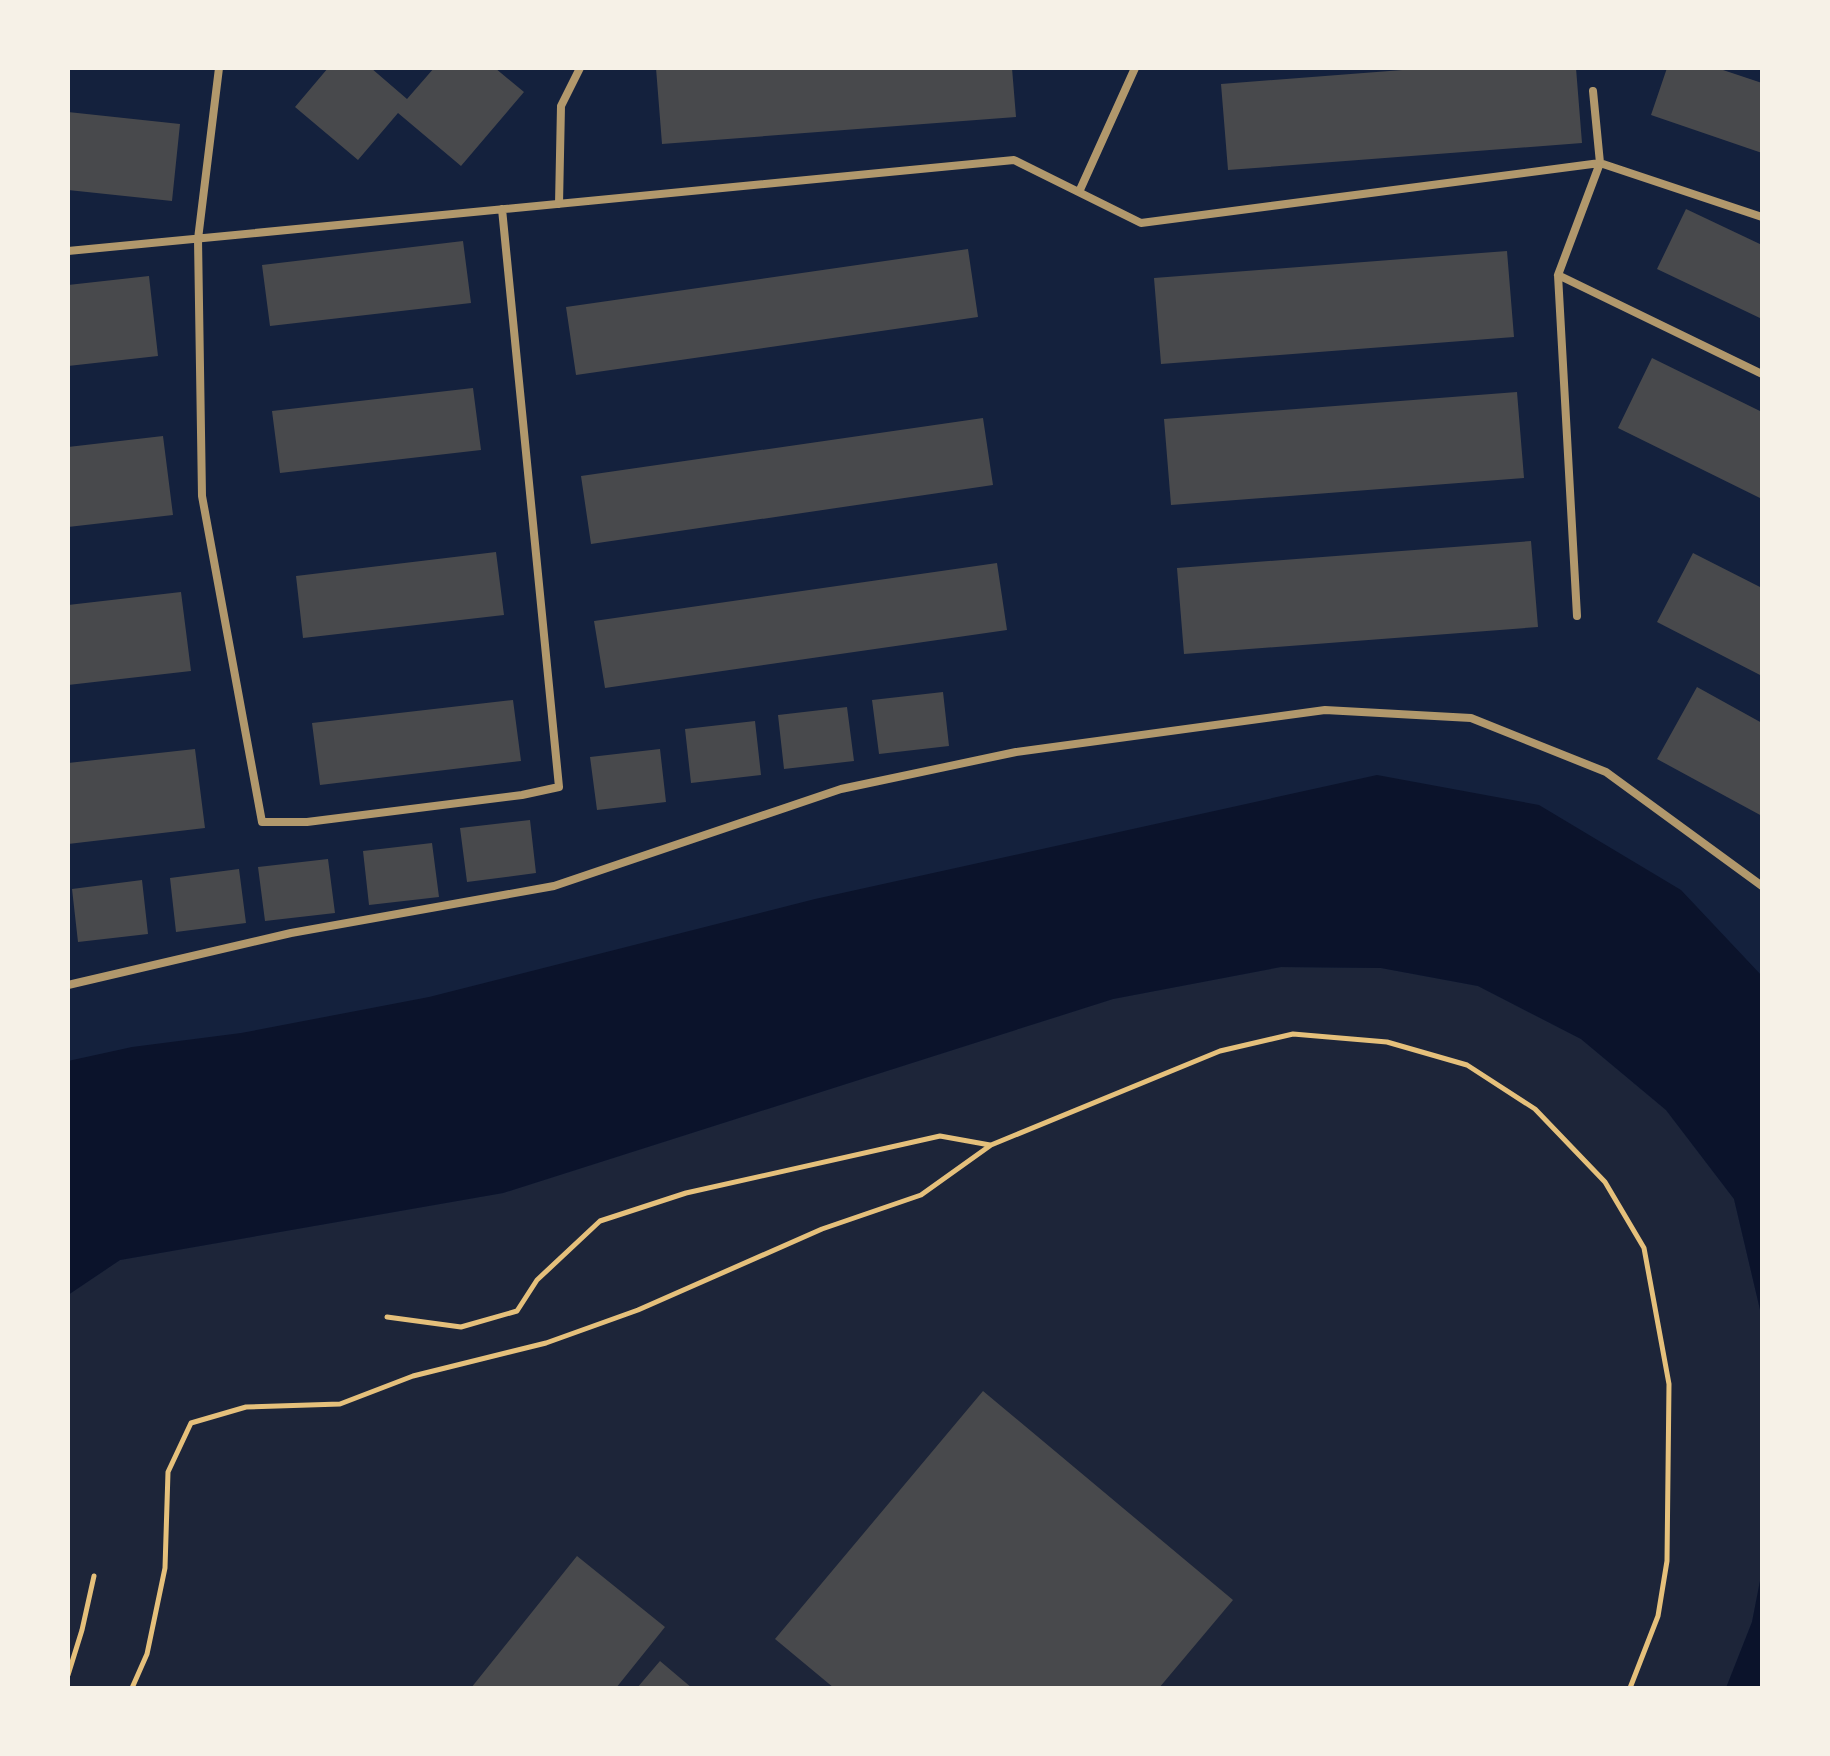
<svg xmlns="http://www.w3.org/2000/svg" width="1830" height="1756" font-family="'Roboto Serif',serif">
	<rect width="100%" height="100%" fill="#14213d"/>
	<path fill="#1d2539" d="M 1281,967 L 1381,968 L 1478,986 L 1581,1039 L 1666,1110 L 1734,1199 L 1762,1318 L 1762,1571 L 1752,1622 L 1726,1688 L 68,1688 L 68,1295 L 120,1260 L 503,1193 L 1113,999 Z"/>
	<path fill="#0b132b" d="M 1377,775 L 1539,805 L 1681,890 L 1762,976 L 1762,1318 L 1734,1199 L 1666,1110 L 1581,1039 L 1478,986 L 1381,968 L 1281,967 L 1113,999 L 503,1193 L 120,1260 L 68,1295 L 68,1061 L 132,1047 L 241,1033 L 429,997 L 815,899 Z
		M 1762,1571 L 1762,1688 L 1726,1688 L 1752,1622 Z"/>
	<path fill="#48494c" d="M 328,68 L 371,68 L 407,99 L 434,68 L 495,68 L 524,92 L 461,166 L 398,113 L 358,160 L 295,107 Z
		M 656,68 L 1012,68 L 1016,117 L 662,144 Z
		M 1428,68 L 1576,68 L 1582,143 L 1228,170 L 1221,84 Z
		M 1667,68 L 1717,68 L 1762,83 L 1762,153 L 1651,115 Z
		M 68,112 L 180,124 L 172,201 L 68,190 Z
		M 1686,209 L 1762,245 L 1762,319 L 1657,269 Z
		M 463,241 L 471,303 L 270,326 L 262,265 Z
		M 968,249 L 978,317 L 576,375 L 566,307 Z
		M 1507,251 L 1514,337 L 1161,364 L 1154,278 Z
		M 149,276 L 158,356 L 68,366 L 68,285 Z
		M 1652,358 L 1762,412 L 1762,499 L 1618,428 Z
		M 473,388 L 481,450 L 280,473 L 272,411 Z
		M 1517,392 L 1524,478 L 1171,505 L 1164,419 Z
		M 983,418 L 993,485 L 591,544 L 581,476 Z
		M 163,436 L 173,515 L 68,527 L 68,447 Z
		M 1531,541 L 1538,627 L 1184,654 L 1177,568 Z
		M 496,552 L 504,615 L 303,638 L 296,576 Z
		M 1693,553 L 1762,588 L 1762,676 L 1657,622 Z
		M 997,563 L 1007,630 L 605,688 L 594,621 Z
		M 181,592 L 191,671 L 68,685 L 68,605 Z
		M 1697,687 L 1762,723 L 1762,816 L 1657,759 Z
		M 943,692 L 949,746 L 879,754 L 872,700 Z
		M 513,700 L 521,761 L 320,785 L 312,723 Z
		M 847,707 L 854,761 L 784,769 L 778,715 Z
		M 755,721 L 761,775 L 691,783 L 685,729 Z
		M 195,749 L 205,828 L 68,844 L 68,763 Z
		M 660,749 L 666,802 L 597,810 L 590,757 Z
		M 530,820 L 536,873 L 467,882 L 460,828 Z
		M 432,843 L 439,897 L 369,905 L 363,851 Z
		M 328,859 L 335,913 L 265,921 L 258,867 Z
		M 239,869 L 246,923 L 176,932 L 170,878 Z
		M 142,880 L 148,934 L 78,942 L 72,889 Z
		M 983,1391 L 1233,1600 L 1159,1688 L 834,1688 L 775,1639 Z
		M 577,1556 L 665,1627 L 616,1688 L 471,1688 Z
		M 660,1661 L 692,1688 L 637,1688 Z"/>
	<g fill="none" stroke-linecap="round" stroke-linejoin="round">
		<path stroke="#e5c07b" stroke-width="5" d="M 387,1317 L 461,1327 L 517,1311 L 537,1280 L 600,1221 L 686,1193 L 940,1136 L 990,1145
			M 68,1675 L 82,1630 L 94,1576
			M 132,1688 L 147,1654 L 165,1568 L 168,1472 L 191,1423 L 246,1407 L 340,1404 L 413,1376 L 546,1343 L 638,1310 L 822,1229 L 921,1195 L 991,1145 L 1220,1051 L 1293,1034 L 1387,1042 L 1467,1065 L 1535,1109 L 1605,1182 L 1644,1248 L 1669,1384 L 1667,1561 L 1658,1616 L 1630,1688"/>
		<path stroke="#b1986c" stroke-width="8" d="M 219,68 L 198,239 L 202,496 L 262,822 L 307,822 L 522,795 L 559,787 L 502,209
			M 1079,192 L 1135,68
			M 559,204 L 561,106 L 580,68
			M 68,251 L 1014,160 L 1141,223 L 1600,163 L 1762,217
			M 1558,275 L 1762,374
			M 1577,616 L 1558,275 L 1600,163 L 1593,91
			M 68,985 L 291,933 L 554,886 L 841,789 L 1016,752 L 1325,710 L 1471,718 L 1606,772 L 1762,886"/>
	</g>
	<rect width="1830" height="1756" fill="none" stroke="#f6f1e7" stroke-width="140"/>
</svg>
